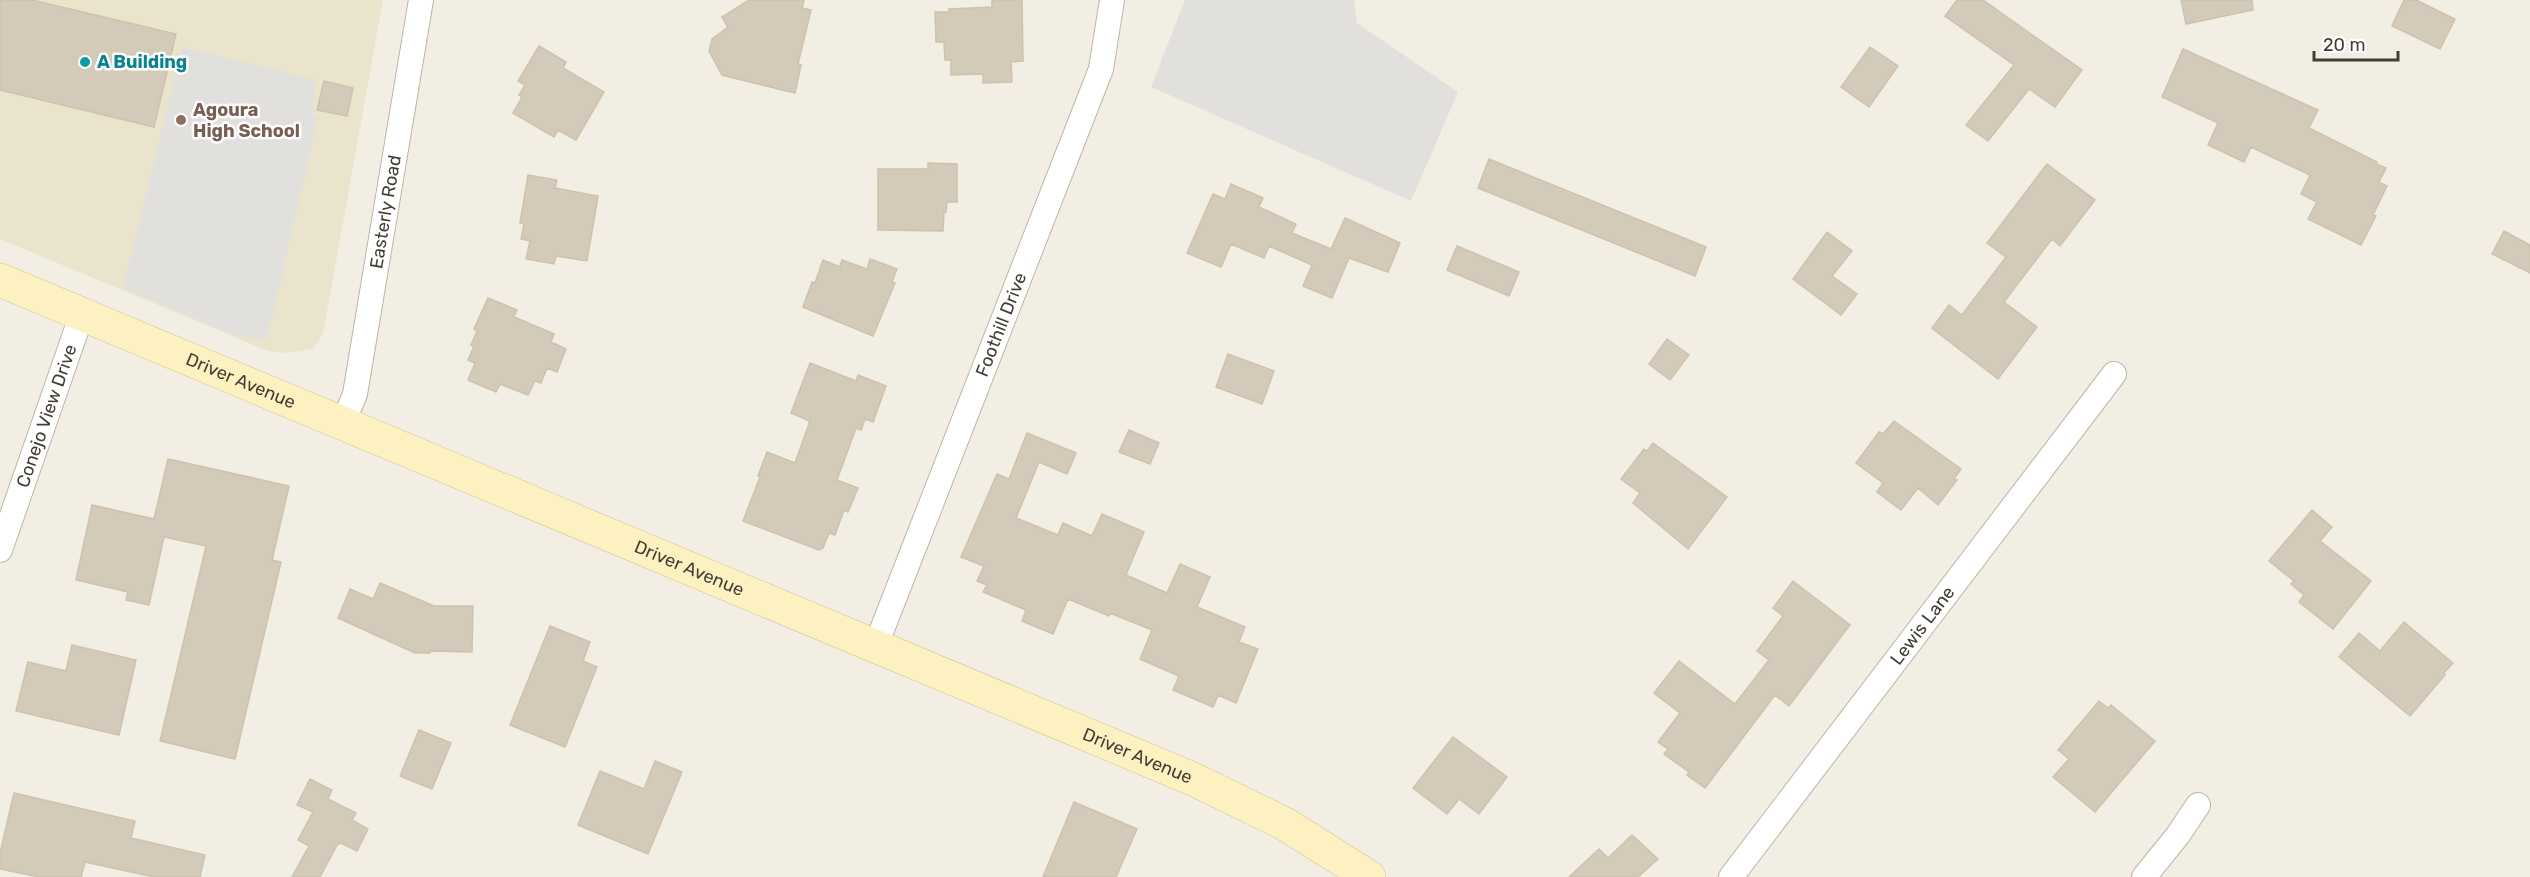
<svg xmlns="http://www.w3.org/2000/svg" width="2530" height="877" font-family="Rubik,sans-serif">
	<rect width="100%" height="100%" fill="#f2eee3"/>
	<path fill="#ebe4cd" d="M 0,0 L 383,0 L 323,334 L 313,349 L 287,353 L 268,351 L 0,239 Z"/>
	<path fill="#e2e0dc" d="M 1185,0 L 1354,0 L 1357,23 L 1458,92 L 1411,201 L 1151,87 Z
		M 182,47 L 316,80 L 312,116 L 318,118 L 267,339 L 236,336 L 123,288 Z"/>
	<path fill="#d3cab9" stroke="#cec2ac" stroke-width="1.5" d="M 0,0 L 32,0 L 176,34 L 154,127 L 0,90 Z
		M 749,0 L 804,0 L 802,8 L 811,10 L 798,64 L 801,65 L 795,93 L 722,75 L 709,51 L 712,39 L 728,27 L 722,17 Z
		M 992,0 L 1022,0 L 1023,61 L 1011,62 L 1012,82 L 983,83 L 983,74 L 951,75 L 951,60 L 945,60 L 944,42 L 936,42 L 935,12 L 949,12 L 949,9 L 992,7 Z
		M 1957,0 L 1983,0 L 2082,70 L 2055,107 L 2029,89 L 1988,141 L 1966,125 L 2014,65 L 1945,16 Z
		M 2181,0 L 2252,0 L 2253,10 L 2186,24 Z
		M 2404,0 L 2416,0 L 2455,19 L 2440,49 L 2392,26 Z
		M 539,46 L 566,62 L 563,68 L 604,92 L 576,140 L 558,130 L 554,137 L 513,113 L 522,97 L 519,95 L 525,85 L 518,81 Z
		M 1870,47 L 1898,66 L 1869,107 L 1841,87 Z
		M 2183,49 L 2318,110 L 2309,128 L 2377,162 L 2376,164 L 2386,168 L 2379,182 L 2387,186 L 2373,215 L 2376,216 L 2361,245 L 2308,219 L 2317,202 L 2301,194 L 2310,175 L 2251,147 L 2244,162 L 2208,145 L 2218,123 L 2162,97 Z
		M 324,81 L 353,88 L 347,116 L 317,110 Z
		M 1489,159 L 1706,247 L 1695,276 L 1478,188 Z
		M 928,163 L 957,164 L 957,202 L 947,202 L 946,212 L 944,212 L 943,231 L 878,230 L 878,169 L 928,169 Z
		M 2047,164 L 2095,200 L 2060,246 L 2052,239 L 2004,302 L 2037,327 L 1998,379 L 1932,328 L 1949,305 L 1962,315 L 2006,257 L 1987,243 Z
		M 528,175 L 557,180 L 555,188 L 598,196 L 587,261 L 556,256 L 554,264 L 526,259 L 530,241 L 521,239 L 524,224 L 520,223 Z
		M 1231,184 L 1263,198 L 1259,207 L 1296,224 L 1292,233 L 1331,249 L 1345,218 L 1400,243 L 1388,272 L 1349,258 L 1332,298 L 1303,286 L 1312,265 L 1269,246 L 1264,258 L 1231,244 L 1221,267 L 1187,253 L 1213,194 L 1225,199 Z
		M 2504,231 L 2530,245 L 2530,273 L 2492,254 Z
		M 1827,232 L 1852,251 L 1832,276 L 1857,294 L 1841,315 L 1793,279 Z
		M 1457,246 L 1519,272 L 1509,296 L 1447,270 Z
		M 870,259 L 897,269 L 892,282 L 895,283 L 873,336 L 803,307 L 812,282 L 815,283 L 823,260 L 840,267 L 842,260 L 867,269 Z
		M 488,298 L 517,310 L 514,317 L 554,334 L 551,342 L 566,349 L 557,372 L 547,368 L 541,383 L 535,381 L 528,395 L 500,384 L 496,392 L 468,380 L 475,363 L 468,360 L 474,346 L 471,345 L 477,331 L 474,329 Z
		M 1667,339 L 1689,355 L 1670,380 L 1649,364 Z
		M 1228,354 L 1274,371 L 1262,404 L 1216,387 Z
		M 810,363 L 856,381 L 858,375 L 886,386 L 873,422 L 865,419 L 861,430 L 856,428 L 837,480 L 858,488 L 848,512 L 844,510 L 835,535 L 829,533 L 823,548 L 819,550 L 743,521 L 760,477 L 758,476 L 767,452 L 795,463 L 810,421 L 791,413 Z
		M 1894,421 L 1961,469 L 1954,479 L 1957,480 L 1938,505 L 1918,488 L 1901,510 L 1877,492 L 1883,483 L 1856,463 L 1879,432 L 1883,434 Z
		M 1129,430 L 1159,443 L 1150,464 L 1119,452 Z
		M 1027,433 L 1076,453 L 1067,474 L 1039,462 L 1016,518 L 1058,535 L 1063,523 L 1092,536 L 1102,514 L 1144,532 L 1126,575 L 1167,593 L 1180,564 L 1210,577 L 1197,607 L 1245,627 L 1239,642 L 1258,649 L 1236,703 L 1218,695 L 1213,707 L 1173,690 L 1179,676 L 1140,659 L 1152,630 L 1110,613 L 1109,616 L 1068,599 L 1053,634 L 1022,621 L 1026,610 L 983,592 L 987,585 L 977,581 L 984,566 L 961,557 L 997,474 L 1009,479 Z
		M 1653,443 L 1727,497 L 1688,549 L 1633,503 L 1640,493 L 1621,479 L 1644,449 L 1647,451 Z
		M 168,459 L 289,486 L 272,560 L 281,562 L 235,759 L 160,741 L 206,546 L 164,537 L 149,605 L 126,600 L 128,592 L 76,580 L 92,505 L 154,519 Z
		M 2312,510 L 2332,527 L 2320,541 L 2371,581 L 2333,629 L 2299,602 L 2304,595 L 2291,584 L 2294,581 L 2269,561 Z
		M 1793,581 L 1850,625 L 1789,706 L 1775,695 L 1705,788 L 1687,775 L 1689,772 L 1664,754 L 1668,749 L 1658,742 L 1680,713 L 1654,693 L 1679,661 L 1735,704 L 1769,660 L 1757,651 L 1783,616 L 1773,608 Z
		M 380,583 L 434,606 L 473,606 L 472,652 L 430,651 L 430,653 L 415,653 L 338,618 L 350,589 L 373,599 Z
		M 2404,622 L 2453,663 L 2444,673 L 2445,675 L 2410,716 L 2339,657 L 2359,633 L 2380,651 Z
		M 550,626 L 590,642 L 583,661 L 597,667 L 565,747 L 510,725 Z
		M 72,645 L 136,660 L 119,735 L 16,711 L 28,662 L 66,671 Z
		M 2099,701 L 2108,708 L 2111,705 L 2155,741 L 2095,812 L 2053,777 L 2069,759 L 2058,750 Z
		M 419,730 L 451,743 L 432,789 L 400,776 Z
		M 1453,737 L 1507,777 L 1479,814 L 1459,799 L 1447,814 L 1413,788 Z
		M 655,761 L 682,772 L 648,854 L 578,825 L 600,771 L 644,789 Z
		M 310,779 L 332,790 L 328,799 L 356,813 L 352,820 L 368,829 L 357,851 L 341,843 L 337,845 L 320,877 L 292,877 L 309,846 L 298,840 L 313,812 L 297,805 Z
		M 14,793 L 135,821 L 131,838 L 205,855 L 200,877 L 154,877 L 85,862 L 81,877 L 39,877 L 0,869 L 0,853 Z
		M 1074,802 L 1137,829 L 1116,877 L 1043,877 Z
		M 1632,835 L 1658,859 L 1638,877 L 1569,877 L 1599,849 L 1608,858 Z"/>
	<g fill="none" stroke-linecap="round" stroke-linejoin="round">
		<defs>
			<g id="street">
				<path id="s1" d="M 343,423 L 355,394 L 421,0"/>
				<path id="s2" d="M 0,550 L 82,314"/>
				<path id="s3" d="M 876,645 L 1101,69 L 1112,0"/>
				<path id="s4" d="M 1731,877 L 2114,374"/>
				<path d="M 2144,877 L 2178,835 L 2198,805"/>
			</g>
			<g id="secondary">
				<path id="s5" d="M 0,280 L 1193,779 L 1285,824 L 1369,877"/>
			</g>
		</defs>
		<use href="#street" stroke="#bdb6a6" stroke-width="26"/>
		<use href="#secondary" stroke="#d2c393" stroke-width="34"/>
		<use href="#street" stroke="#fff" stroke-width="24"/>
		<use href="#secondary" stroke="#fef1c1" stroke-width="33"/>
	</g>
	<circle fill="#0f9aa8" stroke="#fff" stroke-width="2" cx="85" cy="62" r="6"/>
	<circle fill="#8d6e63" stroke="#fff" stroke-width="2" cx="181" cy="120" r="6"/>
	<g text-anchor="middle" stroke-width="5" stroke-linejoin="round" paint-order="stroke">
		<g font-size="18" font-weight="bold" fill="#0d838f" stroke="#fff" text-anchor="start">
			<text x="97" y="68">A Building</text>
		</g>
		<g font-size="18" font-weight="bold" fill="#785e54" stroke="#fff" text-anchor="start">
			<text x="193" y="116">Agoura<tspan x="193" dy="21">High School</tspan></text>
		</g>
		<g font-size="18" fill="#433e34" stroke="#fff">
			<text dy="6" stroke="none"><textPath href="#s1" startOffset="216">Easterly Road</textPath></text>
			<text dy="6" stroke="none"><textPath href="#s3" startOffset="344">Foothill Drive</textPath></text>
			<text dy="6" stroke="none"><textPath href="#s5" startOffset="261">Driver Avenue</textPath></text>
			<text dy="6" stroke="none"><textPath href="#s2" startOffset="142">Conejo View Drive</textPath></text>
			<text dy="6" stroke="none"><textPath href="#s5" startOffset="747">Driver Avenue</textPath></text>
			<text dy="6" stroke="none"><textPath href="#s4" startOffset="316">Lewis Lane</textPath></text>
			<text dy="6" stroke="none"><textPath href="#s5" startOffset="1233">Driver Avenue</textPath></text>
		</g>
	</g>
	<path d="M2314 51v9h84v-9" fill="none" stroke="#433e34" stroke-width="3"/>
	<text x="2323" y="51" font-size="18" fill="#433e34" stroke="#ffffff" stroke-width="4.5" paint-order="stroke">20 m</text>
</svg>
